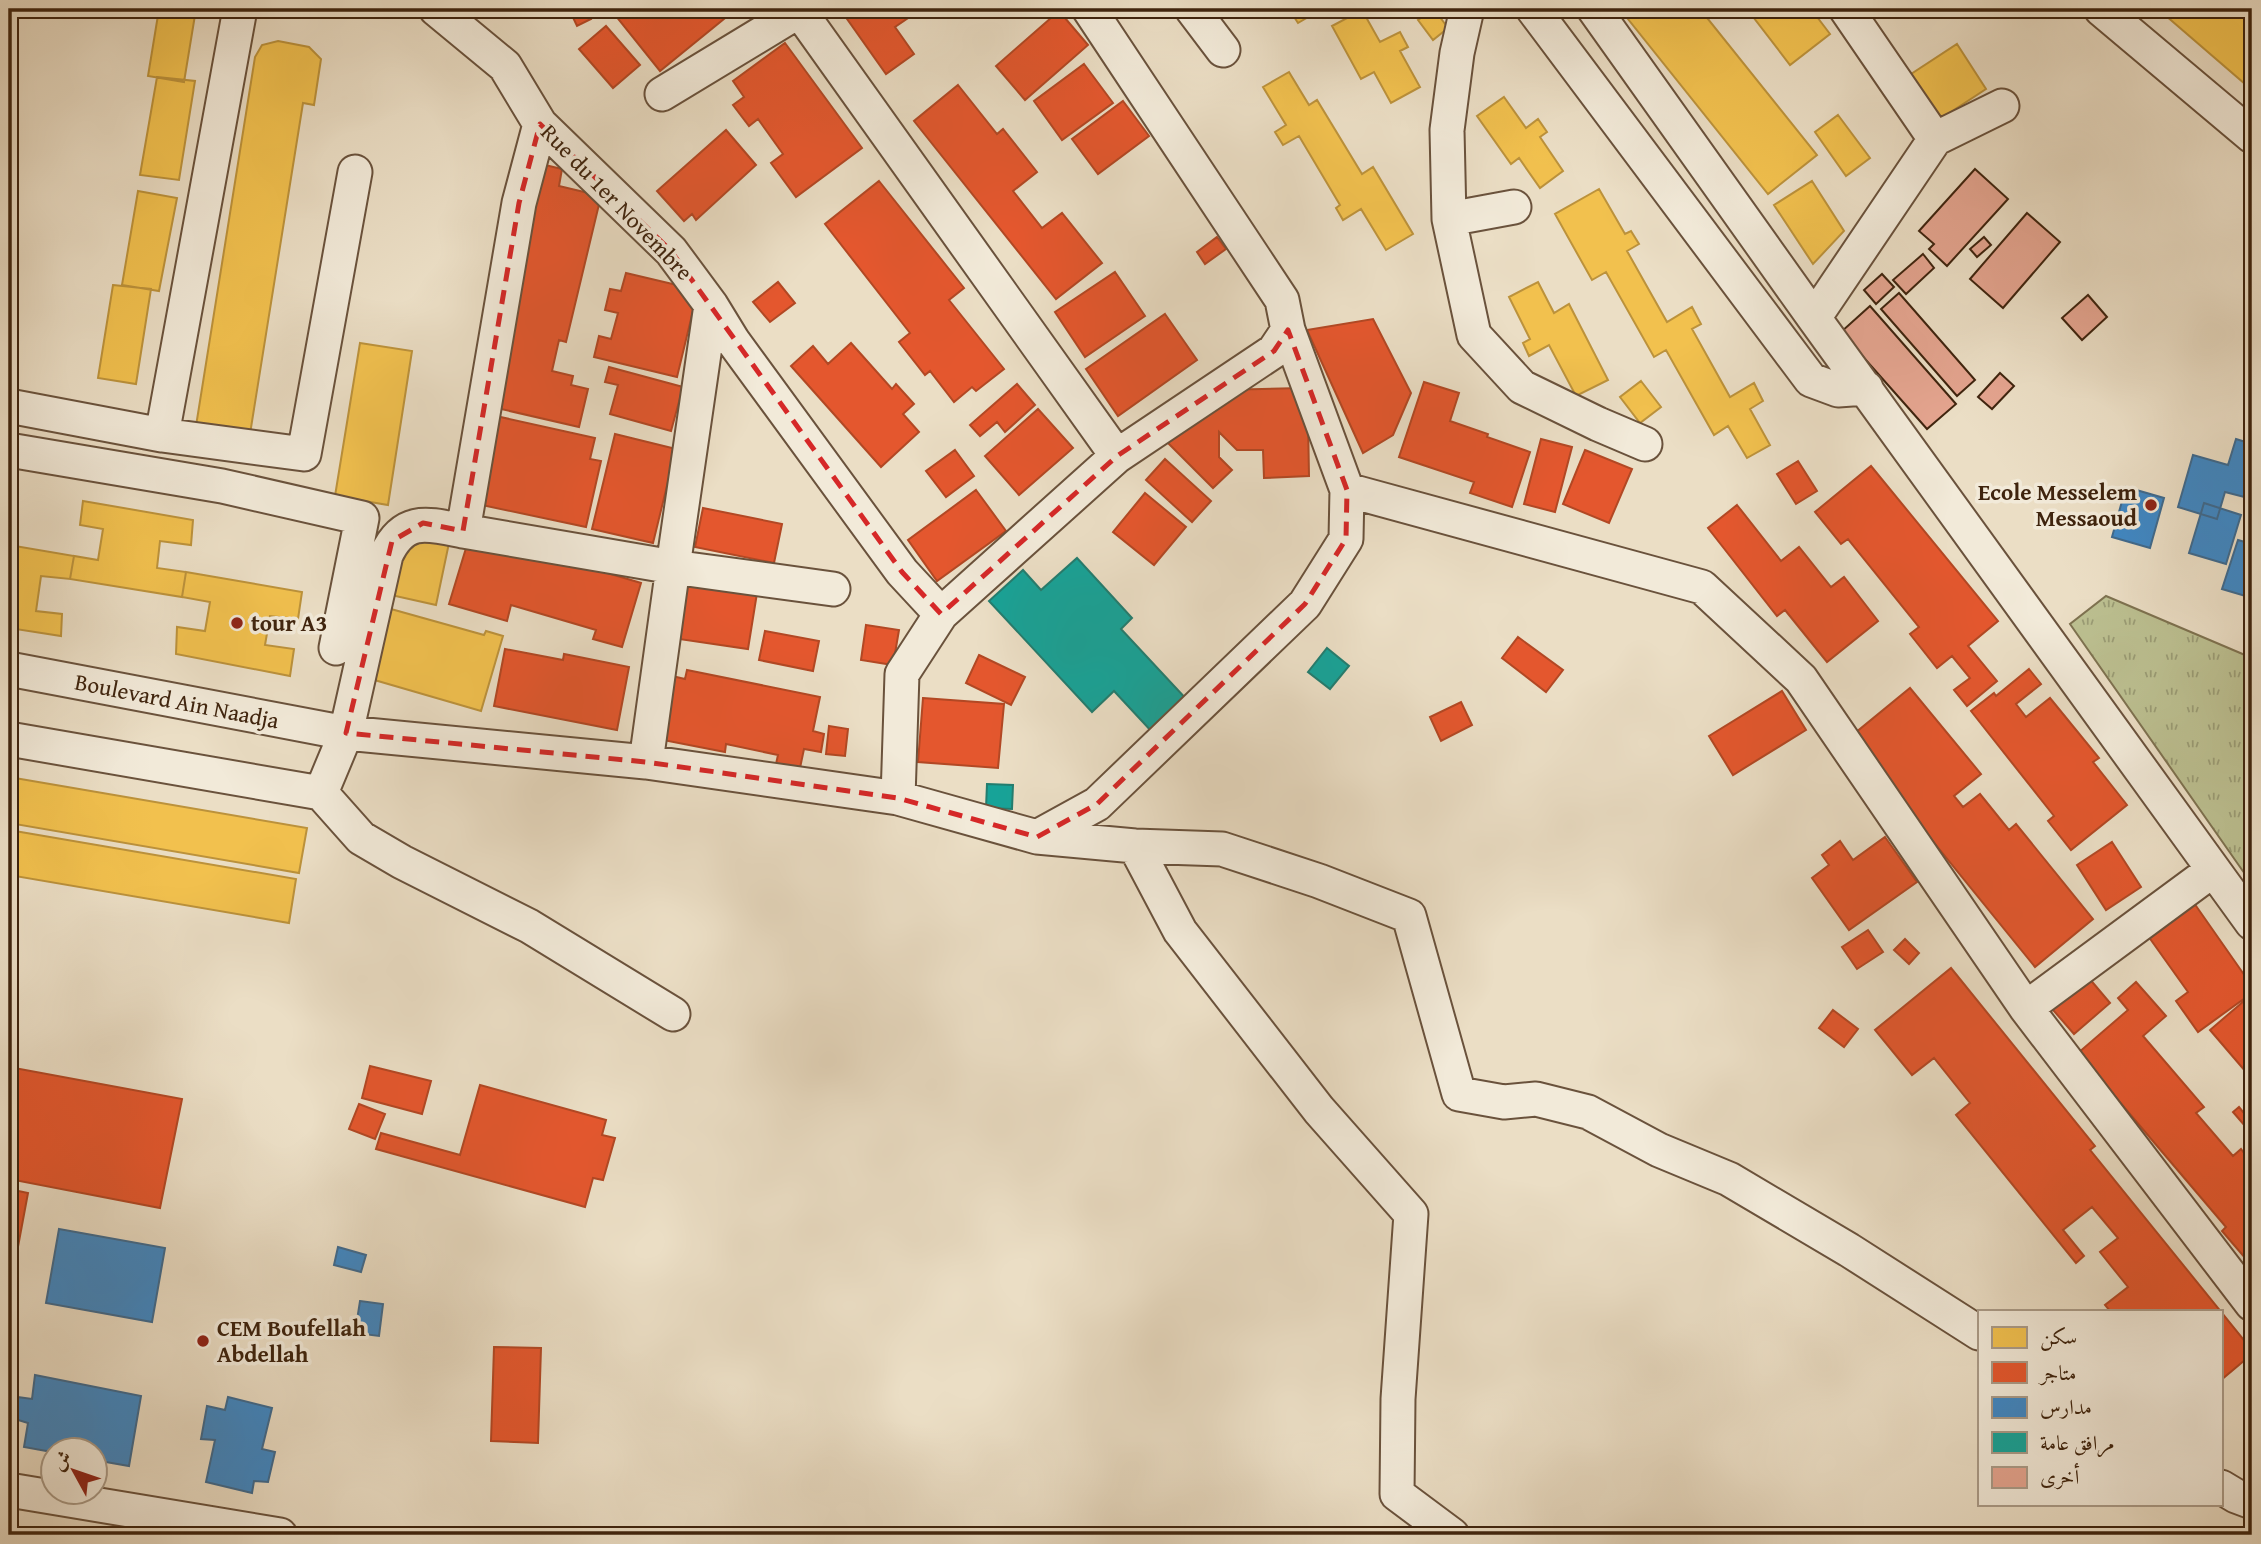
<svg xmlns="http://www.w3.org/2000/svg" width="2261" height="1544" font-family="'Gentium Book Plus',Amiri,serif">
	<defs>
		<pattern id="park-tufts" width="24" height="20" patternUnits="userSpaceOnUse" patternTransform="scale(1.75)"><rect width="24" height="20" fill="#bcc091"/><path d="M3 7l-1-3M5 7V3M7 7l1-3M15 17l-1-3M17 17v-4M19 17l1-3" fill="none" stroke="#9a9c75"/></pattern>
	</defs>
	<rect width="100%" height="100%" fill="#ebdec5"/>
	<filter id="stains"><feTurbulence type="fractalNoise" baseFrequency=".00286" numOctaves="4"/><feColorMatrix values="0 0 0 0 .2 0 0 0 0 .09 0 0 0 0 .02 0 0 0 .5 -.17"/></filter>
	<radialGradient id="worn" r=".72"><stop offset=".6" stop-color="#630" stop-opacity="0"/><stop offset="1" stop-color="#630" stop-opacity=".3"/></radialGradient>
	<path fill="url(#park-tufts)" stroke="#7e7250" stroke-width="2" d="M 2106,596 L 2252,658 L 2252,864 L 2247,877 L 2070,624 Z"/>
	<path fill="#f2c14e" stroke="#bc923b" stroke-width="2" d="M 159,9 L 196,9 L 184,82 L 148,76 Z
		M 1289,9 L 1322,9 L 1298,23 Z
		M 1434,9 L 1448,28 L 1433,40 L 1418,20 Z
		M 1620,9 L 1700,9 L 1817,155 L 1768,194 Z
		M 1747,9 L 1811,9 L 1830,34 L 1790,65 Z
		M 2158,9 L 2252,9 L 2252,90 Z
		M 1362,10 L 1380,42 L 1400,32 L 1408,47 L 1400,51 L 1420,87 L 1391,103 L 1374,72 L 1361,79 L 1332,26 Z
		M 278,41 L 309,47 L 321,59 L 314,105 L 303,103 L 250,434 L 196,426 L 255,57 L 262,45 Z
		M 1957,44 L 1986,89 L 1937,121 L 1908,76 Z
		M 1289,72 L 1309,105 L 1317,100 L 1362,174 L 1373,167 L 1413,234 L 1386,250 L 1361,209 L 1343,220 L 1336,208 L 1340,205 L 1299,136 L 1283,145 L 1275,132 L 1286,125 L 1263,87 Z
		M 157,77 L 195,81 L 179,180 L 140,175 Z
		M 1504,97 L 1526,128 L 1538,119 L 1547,132 L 1540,137 L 1563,171 L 1540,188 L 1519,158 L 1511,164 L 1477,116 Z
		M 1838,115 L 1870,158 L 1846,176 L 1815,132 Z
		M 1812,181 L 1844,231 L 1813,264 L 1774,205 Z
		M 1599,189 L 1625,234 L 1631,231 L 1639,244 L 1627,251 L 1667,322 L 1692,307 L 1701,324 L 1692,329 L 1730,397 L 1754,383 L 1763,401 L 1750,409 L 1770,445 L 1747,458 L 1728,426 L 1714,435 L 1666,350 L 1654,357 L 1606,272 L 1592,280 L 1555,214 Z
		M 138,191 L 177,198 L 159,291 L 122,285 Z
		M 1538,282 L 1554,313 L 1569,304 L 1608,380 L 1576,396 L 1549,345 L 1529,356 L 1523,343 L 1530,339 L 1509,297 Z
		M 113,285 L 151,289 L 136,384 L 98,378 Z
		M 360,343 L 412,351 L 388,505 L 335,496 Z
		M 1641,381 L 1661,407 L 1640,423 L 1620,397 Z
		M 83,501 L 193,520 L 191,545 L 160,541 L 157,568 L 186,572 L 182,597 L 70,579 L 74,556 L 98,560 L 103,529 L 80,525 Z
		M 404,533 L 449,543 L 436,605 L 391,595 Z
		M 9,545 L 74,556 L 70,579 L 41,576 L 36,611 L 62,614 L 61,636 L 9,628 Z
		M 186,572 L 302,592 L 298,619 L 270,616 L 265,645 L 294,649 L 290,676 L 176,654 L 177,627 L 205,631 L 210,602 L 182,597 Z
		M 391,609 L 484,635 L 486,631 L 503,636 L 481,711 L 371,679 Z
		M 9,777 L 307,828 L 299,873 L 9,823 Z
		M 9,830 L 296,879 L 289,923 L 9,875 Z"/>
	<path fill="#e4572e" stroke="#b24824" stroke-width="2" d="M 569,9 L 587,9 L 591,19 L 577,26 Z
		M 622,9 L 730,9 L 728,11 L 730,14 L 660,71 L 615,15 Z
		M 840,9 L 905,9 L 911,16 L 895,27 L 914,54 L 886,74 Z
		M 1059,11 L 1088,45 L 1025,100 L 996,66 Z
		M 606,26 L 640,65 L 613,88 L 579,49 Z
		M 785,43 L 862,148 L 796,197 L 771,163 L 783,154 L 758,119 L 749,126 L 733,105 L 744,97 L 733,81 Z
		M 1084,64 L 1113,103 L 1062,140 L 1034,101 Z
		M 958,85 L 997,134 L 1003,129 L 1037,172 L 1013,191 L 1042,228 L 1062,213 L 1102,263 L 1056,299 L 914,121 Z
		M 1123,101 L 1149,136 L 1098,174 L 1072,139 Z
		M 726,130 L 756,165 L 696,220 L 692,214 L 684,221 L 657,191 Z
		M 545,165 L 562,169 L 559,186 L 601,196 L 566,342 L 559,340 L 552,371 L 573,376 L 571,385 L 588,389 L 579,427 L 488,406 Z
		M 879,181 L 964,288 L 949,300 L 1004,369 L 976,391 L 972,387 L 954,402 L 930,371 L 925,375 L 899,342 L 910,333 L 825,224 Z
		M 1217,237 L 1226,249 L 1205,264 L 1197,252 Z
		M 1115,272 L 1145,316 L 1085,357 L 1055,312 Z
		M 626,273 L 698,290 L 677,377 L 594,357 L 599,336 L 611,339 L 618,313 L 605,310 L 610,289 L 621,291 Z
		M 778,282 L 795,303 L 770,322 L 753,302 Z
		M 1165,314 L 1197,360 L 1118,416 L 1086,369 Z
		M 1373,319 L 1411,393 L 1393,435 L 1363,453 L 1307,330 Z
		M 851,343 L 892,389 L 896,384 L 914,404 L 903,414 L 919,432 L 881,467 L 791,366 L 813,346 L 828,364 Z
		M 609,367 L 683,387 L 671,431 L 610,414 L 618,385 L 605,382 Z
		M 1424,382 L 1459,393 L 1450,421 L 1488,434 L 1487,437 L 1530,452 L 1512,507 L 1470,493 L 1474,482 L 1399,457 Z
		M 1017,384 L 1035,405 L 1005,432 L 997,422 L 980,436 L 970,425 Z
		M 1302,388 L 1308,420 L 1309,476 L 1264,478 L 1263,450 L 1237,450 L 1219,432 L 1219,457 L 1232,470 L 1213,488 L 1164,439 L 1221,390 Z
		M 1038,409 L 1073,448 L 1019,495 L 985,456 Z
		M 496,416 L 595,438 L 590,459 L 601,461 L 586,527 L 477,504 Z
		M 615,434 L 676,449 L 653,543 L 592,529 Z
		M 1541,439 L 1572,447 L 1555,512 L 1524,504 Z
		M 955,450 L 974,476 L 946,497 L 926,471 Z
		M 1585,450 L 1632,469 L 1609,523 L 1563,504 Z
		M 1165,459 L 1211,501 L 1192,522 L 1146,480 Z
		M 1798,461 L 1817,491 L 1796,504 L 1777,474 Z
		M 1871,466 L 1998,621 L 1968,646 L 1997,681 L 1967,706 L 1954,690 L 1970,678 L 1952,656 L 1937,668 L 1910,634 L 1919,627 L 1848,539 L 1841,544 L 1815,512 Z
		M 976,490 L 1006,531 L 937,581 L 908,540 Z
		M 1145,493 L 1186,527 L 1154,565 L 1113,532 Z
		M 1737,505 L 1781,561 L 1799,547 L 1831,587 L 1844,577 L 1878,621 L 1827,662 L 1785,610 L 1777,616 L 1708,528 Z
		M 703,508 L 782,524 L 774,563 L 695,547 Z
		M 470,535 L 523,548 L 641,583 L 622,647 L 593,639 L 596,630 L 511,605 L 507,621 L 449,604 Z
		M 688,582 L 757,593 L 748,649 L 679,639 Z
		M 866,625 L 899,630 L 893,665 L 861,660 Z
		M 765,631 L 819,641 L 813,671 L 759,660 Z
		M 1518,637 L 1563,670 L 1546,692 L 1502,658 Z
		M 505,649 L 563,660 L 564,654 L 629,667 L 617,730 L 494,706 Z
		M 979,655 L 1025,677 L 1011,705 L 966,683 Z
		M 2029,669 L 2041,684 L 2016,704 L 2026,717 L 2050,698 L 2099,758 L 2093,762 L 2127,805 L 2071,850 L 2048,821 L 2054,816 L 1971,711 L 1994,693 L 1996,696 Z
		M 687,670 L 820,697 L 813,731 L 824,734 L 821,752 L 804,749 L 800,768 L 776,764 L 778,755 L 726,744 L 725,752 L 658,739 L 672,676 L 685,679 Z
		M 1910,688 L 1981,774 L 1954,796 L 1963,807 L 1980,794 L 2009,830 L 2016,824 L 2093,919 L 2035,967 L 1849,738 Z
		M 1782,691 L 1806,730 L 1733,775 L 1709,736 Z
		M 923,698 L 1004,704 L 998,768 L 918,762 Z
		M 1461,702 L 1472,725 L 1441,741 L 1430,717 Z
		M 829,726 L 848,729 L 845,756 L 826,754 Z
		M 1885,837 L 1917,882 L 1849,930 L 1812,878 L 1829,865 L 1822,855 L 1840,841 L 1853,860 Z
		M 2112,842 L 2141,887 L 2106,910 L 2077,865 Z
		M 2187,893 L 2252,986 L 2252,993 L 2198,1032 L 2176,1001 L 2188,992 L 2141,926 Z
		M 1868,930 L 1883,952 L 1857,969 L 1842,947 Z
		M 1905,939 L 1919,953 L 1909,964 L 1894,950 Z
		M 1951,968 L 2095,1146 L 2090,1150 L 2252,1350 L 2252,1354 L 2221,1380 L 2221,1311 L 2110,1311 L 2105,1305 L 2128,1287 L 2100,1252 L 2118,1238 L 2092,1207 L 2063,1230 L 2084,1256 L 2076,1263 L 1956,1115 L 1970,1103 L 1934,1058 L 1912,1075 L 1875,1030 Z
		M 2083,971 L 2110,1003 L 2074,1034 L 2047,1003 Z
		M 2136,982 L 2166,1016 L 2143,1036 L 2204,1107 L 2196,1113 L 2233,1156 L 2241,1149 L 2252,1164 L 2252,1266 L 2222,1231 L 2226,1227 L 2078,1053 L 2128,1010 L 2118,998 Z
		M 2251,995 L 2252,997 L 2252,1079 L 2210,1030 Z
		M 1833,1010 L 1858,1029 L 1844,1047 L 1819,1028 Z
		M 370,1066 L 431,1081 L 422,1114 L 362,1098 Z
		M 9,1067 L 182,1099 L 160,1208 L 9,1179 Z
		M 480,1085 L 606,1120 L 602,1135 L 615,1138 L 603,1180 L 593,1178 L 585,1207 L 376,1149 L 381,1133 L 460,1155 Z
		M 359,1104 L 385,1114 L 375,1139 L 349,1129 Z
		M 2239,1107 L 2252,1123 L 2252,1134 L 2233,1112 Z
		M 9,1189 L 28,1193 L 9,1295 Z
		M 494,1347 L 541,1348 L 538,1443 L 491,1441 Z"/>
	<path fill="#3f88c5" stroke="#3f6a8e" stroke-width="2" d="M 2236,439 L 2252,444 L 2252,499 L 2225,492 L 2217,519 L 2178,507 L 2193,455 L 2228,465 Z
		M 2126,487 L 2164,498 L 2150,548 L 2112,537 Z
		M 2204,503 L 2241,515 L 2226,564 L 2189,553 Z
		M 2238,540 L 2252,544 L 2252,598 L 2222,589 Z
		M 59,1229 L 165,1248 L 152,1322 L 46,1303 Z
		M 338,1247 L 366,1255 L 361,1272 L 334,1265 Z
		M 360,1301 L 383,1304 L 379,1336 L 355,1333 Z
		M 35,1375 L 141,1396 L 129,1466 L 94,1460 L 94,1450 L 52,1450 L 52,1452 L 24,1447 L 28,1423 L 15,1419 L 17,1397 L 32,1399 Z
		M 228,1397 L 272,1408 L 262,1449 L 275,1452 L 268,1482 L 254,1481 L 252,1493 L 206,1482 L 215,1440 L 201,1439 L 207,1406 L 225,1410 Z"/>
	<path fill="#17a398" stroke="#237d6f" stroke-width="2" d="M 1077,558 L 1132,618 L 1121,629 L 1189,702 L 1154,734 L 1114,691 L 1092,712 L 989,601 L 1023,570 L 1041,590 Z
		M 1327,648 L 1349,666 L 1330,689 L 1308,672 Z
		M 987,784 L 1013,785 L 1012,809 L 986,808 Z"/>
	<path fill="#e4a48f" stroke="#3f240e" stroke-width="2" d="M 1975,169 L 2008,199 L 1947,266 L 1929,249 L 1934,244 L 1919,231 Z
		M 2027,213 L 2060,242 L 2003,308 L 1970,279 Z
		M 1984,237 L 1991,245 L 1977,257 L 1970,249 Z
		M 1923,254 L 1934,268 L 1906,294 L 1893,280 Z
		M 1882,274 L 1894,287 L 1876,304 L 1864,290 Z
		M 1899,293 L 1975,380 L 1957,396 L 1881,309 Z
		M 2088,295 L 2107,317 L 2082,340 L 2062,318 Z
		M 1870,306 L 1956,404 L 1927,429 L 1841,332 Z
		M 2000,373 L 2014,386 L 1992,409 L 1978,397 Z"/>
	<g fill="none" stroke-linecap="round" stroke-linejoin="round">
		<defs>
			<path id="minor" d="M 436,9 L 505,66 L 540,124 L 671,251 L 711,305 L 733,341 L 902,572 L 941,614
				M 798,9 L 1117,456
				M 1192,9 L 1223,50
				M 1467,9 L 1457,53 L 1447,130 L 1449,219 L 1474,335 L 1522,387 L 1598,424 L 1645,444
				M 1533,9 L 1811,380 L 1838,390 L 1866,388
				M 1594,9 L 1814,318 L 2252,923
				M 2101,9 L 2252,136
				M 662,94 L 799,11
				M 1935,139 L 2002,106
				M 1449,219 L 1514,207
				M 711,305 L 673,567 L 833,589
				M 1814,318 L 1935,139 L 1846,9
				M 9,406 L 162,435 L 240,9
				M 162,435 L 304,454 L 355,172
				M 9,450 L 222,486 L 362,518 L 336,648
				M 1347,490 L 1702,587 L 1801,679 L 2026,1008
				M 463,531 L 673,567 L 646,762
				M 9,669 L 346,733 L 646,762 L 898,798 L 1037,837 L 1097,804 L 1305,604 L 1346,539 L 1347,490 L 1288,330
				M 9,739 L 321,793
				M 321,793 L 346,733 L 386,555 C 404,516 428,524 463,531 L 519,203 L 540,124
				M 321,793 L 361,838 L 402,862 L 529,926 L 673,1014
				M 898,798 L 902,674 L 941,614 L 1117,456 L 1274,351 L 1288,330 L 1282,300 L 1089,9
				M 1037,837 L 1135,846 L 1222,849 L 1319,881 L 1409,916 L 1459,1094 L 1504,1102 L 1536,1099 L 1588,1112 L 1659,1150 L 1729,1179 L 1849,1250 L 1979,1333
				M 1135,846 L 1180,931 L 1319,1110 L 1411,1214 L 1398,1399 L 1397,1494 L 1452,1535
				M 2213,870 L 2026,1008 L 2252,1304
				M 2221,1487 L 2236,1496 L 2252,1502
				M 9,1490 L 280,1535"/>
		</defs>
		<use href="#minor" stroke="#6a523c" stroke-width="37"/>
		<use href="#minor" stroke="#f2ead9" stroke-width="33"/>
	</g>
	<path fill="none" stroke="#d62828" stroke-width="5" stroke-dasharray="14 9" stroke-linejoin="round" d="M 540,124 L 671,251 L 902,572 L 941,614 L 1117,456 L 1274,351 L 1288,330 L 1347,490 L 1346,539 L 1305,604 L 1097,804 L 1037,837 L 898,798 L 646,762 L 346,733 L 392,541 L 423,523 L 463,531 L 519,203 Z"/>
	<g fill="#8f2418" stroke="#f2ead9" stroke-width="2.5">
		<circle cx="2151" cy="505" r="7"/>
		<circle cx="237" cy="623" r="7"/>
		<circle cx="203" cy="1341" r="7"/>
	</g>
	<g text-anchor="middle" stroke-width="7" stroke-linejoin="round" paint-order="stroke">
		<g font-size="23" fill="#3f240e" stroke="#f2ead9">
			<text transform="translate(617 202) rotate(46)" y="8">Rue du 1er Novembre</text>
			<text transform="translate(177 701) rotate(11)" y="8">Boulevard Ain Naadja</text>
		</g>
		<g font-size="23" font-weight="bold" fill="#3f240e" stroke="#f2ead9" text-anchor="start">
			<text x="2137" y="500" text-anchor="end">Ecole Messelem<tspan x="2137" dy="26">Messaoud</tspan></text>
			<text x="251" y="631">tour A3</text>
			<text x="217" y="1336">CEM Boufellah<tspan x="217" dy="26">Abdellah</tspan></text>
		</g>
	</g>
	<rect width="2261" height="1544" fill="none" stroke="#ebdec5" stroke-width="35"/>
	<rect x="10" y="10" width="2240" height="1523" fill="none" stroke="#3f240e" stroke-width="3.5"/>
	<rect x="18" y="18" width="2226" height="1509" fill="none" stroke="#3f240e" stroke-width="2"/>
	<rect x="1978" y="1310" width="245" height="196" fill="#f2ead9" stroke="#aa9b88" stroke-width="2"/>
	<rect x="1992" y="1327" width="35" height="21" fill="#f2c14e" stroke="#aa9b88" stroke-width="2"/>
	<text x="2040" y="1344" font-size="21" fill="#3f240e">سكن</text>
	<rect x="1992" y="1362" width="35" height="21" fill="#e4572e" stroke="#aa9b88" stroke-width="2"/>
	<text x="2040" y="1380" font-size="21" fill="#3f240e">متاجر</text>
	<rect x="1992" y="1397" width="35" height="21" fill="#3f88c5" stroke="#aa9b88" stroke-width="2"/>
	<text x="2040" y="1414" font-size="21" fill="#3f240e">مدارس</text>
	<rect x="1992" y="1432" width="35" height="21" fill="#17a398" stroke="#aa9b88" stroke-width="2"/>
	<text x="2040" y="1450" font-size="21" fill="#3f240e">مرافق عامة</text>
	<rect x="1992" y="1467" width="35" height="21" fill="#e4a48f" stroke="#aa9b88" stroke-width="2"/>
	<text x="2040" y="1484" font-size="21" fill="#3f240e">أخرى</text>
	<g transform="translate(74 1471) rotate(310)"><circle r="33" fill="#f2ead9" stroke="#aa9b88" stroke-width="2"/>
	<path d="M0-5L12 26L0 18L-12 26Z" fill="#8f2418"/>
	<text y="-10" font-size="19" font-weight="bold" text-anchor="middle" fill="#3f240e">ش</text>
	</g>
	<rect width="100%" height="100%" filter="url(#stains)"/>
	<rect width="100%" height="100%" fill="url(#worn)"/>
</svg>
